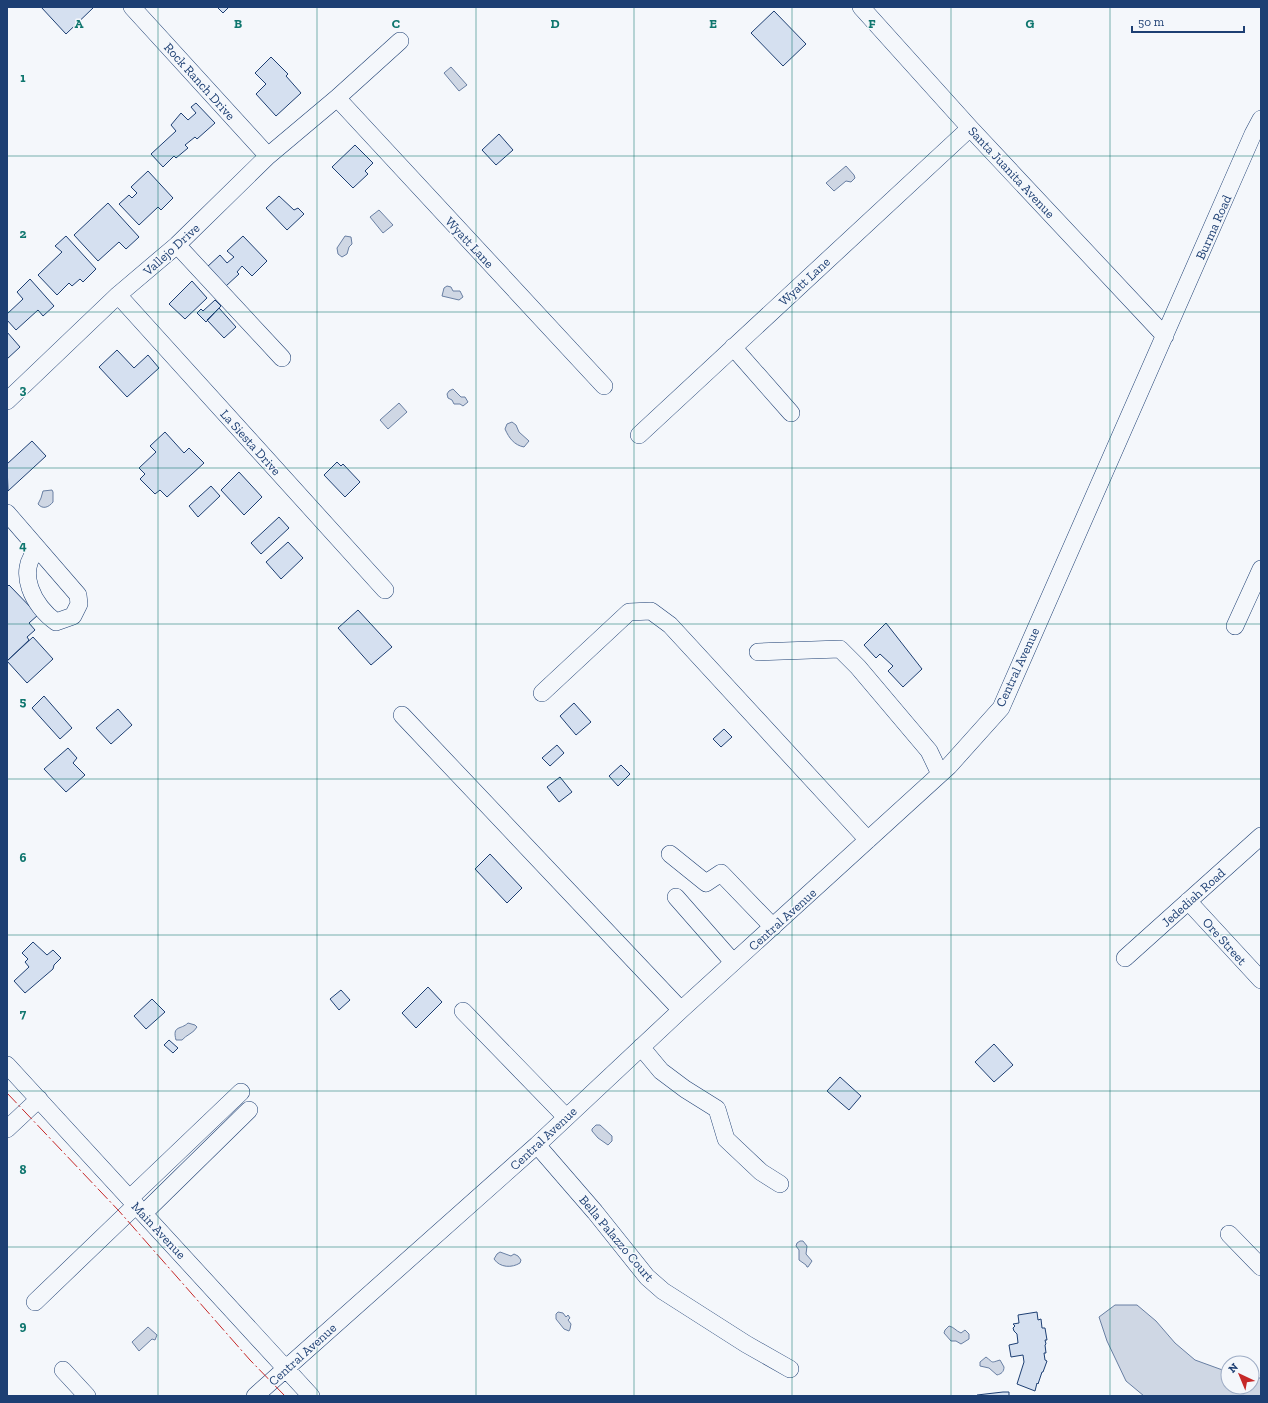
<svg xmlns="http://www.w3.org/2000/svg" width="1268" height="1403" font-family="'Zilla Slab',serif">
	<rect width="100%" height="100%" fill="#f4f7fb"/>
	<path fill="#cfd7e4" stroke="#687fa3" d="M 451,67 L 467,85 L 459,91 L 444,73 Z
		M 846,166 L 854,175 L 855,178 L 851,182 L 846,181 L 834,191 L 826,183 Z
		M 379,210 L 393,225 L 383,233 L 370,217 Z
		M 345,236 L 351,237 L 352,244 L 349,247 L 347,254 L 342,257 L 338,254 L 337,248 Z
		M 447,286 L 451,287 L 453,291 L 460,291 L 463,297 L 459,300 L 442,296 L 444,288 Z
		M 453,389 L 461,397 L 465,397 L 468,402 L 463,406 L 460,404 L 454,404 L 452,400 L 448,398 L 447,394 L 449,391 Z
		M 399,403 L 407,412 L 388,429 L 380,420 Z
		M 512,422 L 516,425 L 519,432 L 529,441 L 524,447 C 514,445 509,438 505,429 L 507,424 Z
		M 52,490 L 53,492 L 53,502 C 49,507 43,510 38,504 L 41,498 L 43,491 Z
		M 188,1023 L 195,1025 L 197,1027 C 194,1033 186,1035 182,1040 L 176,1040 C 172,1025 181,1030 188,1023 Z
		M 596,1125 L 600,1125 L 612,1136 L 612,1141 L 608,1145 L 598,1138 L 592,1131 L 592,1129 Z
		M 800,1241 L 803,1241 L 807,1246 L 806,1254 L 812,1261 L 808,1267 L 807,1267 L 806,1265 L 799,1260 L 799,1250 L 796,1246 L 797,1243 Z
		M 500,1252 L 511,1256 L 514,1254 L 518,1256 L 521,1260 L 520,1263 C 512,1268 500,1268 494,1259 L 497,1254 Z
		M 1115,1305 L 1137,1305 L 1156,1321 L 1175,1343 L 1195,1360 L 1228,1372 L 1228,1387 L 1252,1387 L 1252,1378 L 1261,1378 L 1261,1396 L 1144,1396 L 1126,1381 L 1107,1341 L 1099,1317 Z
		M 558,1312 L 563,1313 L 566,1317 L 568,1315 L 570,1318 L 568,1320 L 571,1324 L 570,1329 L 569,1331 L 564,1329 L 556,1319 L 556,1314 Z
		M 949,1326 C 954,1327 956,1331 961,1333 L 965,1330 L 969,1334 L 969,1339 L 961,1344 L 956,1341 L 951,1341 L 944,1333 L 945,1330 Z
		M 148,1327 L 157,1335 L 155,1340 L 152,1339 L 139,1351 L 132,1342 Z
		M 986,1357 C 994,1363 990,1363 1000,1360 L 1004,1367 C 1004,1372 1001,1374 997,1375 L 989,1368 L 980,1366 L 980,1362 Z"/>
	<path fill="#d5e0f0" stroke="#1d3f73" d="M 41,7 L 94,7 L 66,34 Z
		M 217,7 L 229,7 L 223,13 Z
		M 774,11 L 806,44 L 783,66 L 751,33 Z
		M 271,57 L 288,74 L 286,76 L 301,93 L 276,116 L 256,94 L 266,84 L 255,73 Z
		M 196,103 L 215,123 L 197,139 L 195,137 L 185,145 L 188,148 L 176,158 L 174,156 L 163,167 L 151,154 L 176,131 L 171,125 L 181,113 L 188,120 L 196,113 L 191,107 Z
		M 499,134 L 513,150 L 496,165 L 482,150 Z
		M 355,145 L 373,163 L 365,171 L 368,174 L 353,188 L 332,167 Z
		M 148,171 L 173,198 L 161,210 L 158,207 L 139,225 L 119,204 L 129,195 L 132,198 L 137,193 L 131,187 Z
		M 279,196 L 294,210 L 298,208 L 304,214 L 287,230 L 266,208 Z
		M 108,203 L 139,237 L 126,249 L 119,242 L 98,261 L 74,235 Z
		M 66,236 L 96,269 L 83,282 L 80,279 L 72,286 L 69,283 L 57,295 L 38,275 L 62,252 L 55,246 Z
		M 243,236 L 267,261 L 252,276 L 242,266 L 237,272 L 239,274 L 226,286 L 207,267 L 220,255 L 227,263 L 234,257 L 227,251 Z
		M 30,279 L 54,306 L 43,316 L 38,310 L 16,330 L 7,320 L 7,314 L 23,299 L 17,292 Z
		M 192,281 L 207,298 L 185,319 L 169,304 Z
		M 215,300 L 221,306 L 206,322 L 197,313 L 201,309 L 203,311 Z
		M 219,308 L 236,327 L 224,338 L 207,320 Z
		M 7,332 L 20,347 L 7,359 Z
		M 117,350 L 134,368 L 148,355 L 159,368 L 127,397 L 99,367 Z
		M 165,432 L 184,453 L 189,448 L 204,463 L 167,497 L 160,490 L 155,494 L 140,479 L 145,474 L 139,468 L 156,452 L 150,446 Z
		M 32,441 L 46,456 L 8,491 L 7,464 Z
		M 337,462 L 341,466 L 343,464 L 360,482 L 345,497 L 324,475 Z
		M 239,472 L 262,497 L 244,515 L 221,490 Z
		M 211,486 L 220,496 L 198,517 L 189,506 Z
		M 279,517 L 289,528 L 261,554 L 251,543 Z
		M 288,542 L 303,558 L 281,579 L 266,562 Z
		M 9,585 L 38,615 L 29,623 L 35,630 L 27,637 L 29,640 L 7,661 L 7,587 Z
		M 358,610 L 392,647 L 371,665 L 338,628 Z
		M 886,623 L 922,669 L 903,687 L 888,671 L 893,666 L 880,654 L 876,658 L 864,645 Z
		M 33,637 L 53,659 L 27,683 L 7,661 Z
		M 44,696 L 72,728 L 60,739 L 32,708 Z
		M 574,703 L 591,722 L 576,735 L 560,716 Z
		M 118,709 L 132,725 L 111,744 L 96,728 Z
		M 724,729 L 732,737 L 721,747 L 713,739 Z
		M 557,745 L 564,753 L 550,766 L 542,758 Z
		M 68,748 L 77,758 L 73,763 L 85,775 L 66,792 L 44,769 Z
		M 621,765 L 630,774 L 618,786 L 609,776 Z
		M 560,777 L 572,792 L 559,802 L 547,787 Z
		M 490,854 L 522,888 L 507,903 L 475,869 Z
		M 33,942 L 47,955 L 53,950 L 61,958 L 54,965 L 53,969 L 25,993 L 14,981 L 29,967 L 25,962 L 28,959 L 22,953 Z
		M 428,987 L 442,1002 L 416,1028 L 402,1013 Z
		M 341,990 L 350,1000 L 339,1010 L 330,999 Z
		M 152,999 L 165,1012 L 146,1029 L 134,1016 Z
		M 169,1040 L 178,1048 L 173,1053 L 164,1045 Z
		M 994,1044 L 1013,1065 L 994,1082 L 975,1062 Z
		M 840,1077 L 861,1096 L 849,1110 L 827,1091 Z
		M 1037,1312 L 1038,1320 L 1041,1319 L 1042,1328 L 1045,1328 L 1047,1340 L 1045,1340 L 1046,1344 L 1045,1345 L 1046,1353 L 1044,1353 L 1045,1360 L 1047,1361 L 1043,1372 L 1042,1372 L 1038,1384 L 1037,1383 L 1035,1391 L 1017,1384 L 1024,1362 L 1023,1355 L 1011,1357 L 1009,1345 L 1018,1343 L 1017,1334 L 1014,1331 L 1013,1328 L 1015,1326 L 1013,1324 L 1019,1323 L 1018,1315 Z
		M 1003,1392 L 1009,1392 L 1009,1396 L 977,1396 L 977,1395 Z"/>
	<g fill="none" stroke-linecap="round" stroke-linejoin="round">
		<defs>
			<path id="minor" d="M 132,7 L 268,156
				M 861,7 L 970,128 L 1165,336
				M 337,98 L 604,386
				M 177,245 L 282,358
				M 118,295 L 385,590
				M 733,347 L 791,413
				M 7,401 L 118,295 L 177,245 L 268,156 L 337,98 L 400,41
				M 639,435 L 970,128
				M 7,513 L 78,595 L 79,604 L 73,616 L 56,622 C 34,607 15,571 38,549
				M 1235,626 L 1261,569
				M 758,652 L 840,649 L 858,667 L 929,751 L 940,774
				M 542,693 L 629,612 L 651,611 L 670,625 L 868,840
				M 402,715 L 681,1010
				M 670,854 L 706,883 L 721,873 L 773,927
				M 676,897 L 733,962
				M 1188,901 L 1261,980
				M 1125,958 L 1261,836
				M 463,1011 L 566,1117
				M 641,1047 L 661,1071 L 685,1089 L 717,1109 L 726,1139 L 761,1172 L 780,1184
				M 7,1065 L 311,1396
				M 7,1129 L 39,1099
				M 537,1145 L 595,1212 L 647,1277 L 663,1291 L 746,1344 L 790,1369
				M 130,1198 L 241,1092
				M 144,1213 L 249,1110
				M 1229,1234 L 1261,1267
				M 35,1302 L 136,1205
				M 63,1370 L 87,1396
				M 255,1396 L 537,1145 L 681,1010 L 949,766 L 1001,708 L 1253,134 L 1261,119"/>
		</defs>
		<use href="#minor" stroke="#1d3f73" stroke-width="18"/>
		<use href="#minor" stroke="#f4f7fb" stroke-width="17"/>
		<path stroke="#c62828" stroke-width="1" stroke-dasharray="14 3 2 3" stroke-linecap="butt" d="M 7,1093 L 119,1211 L 250,1360 L 285,1396"/>
	</g>
	<path fill="none" stroke="#0f766e" stroke-width="1" stroke-opacity="0.55" d="M 158,7 L 158,1396M 317,7 L 317,1396M 476,7 L 476,1396M 634,7 L 634,1396M 792,7 L 792,1396M 951,7 L 951,1396M 1110,7 L 1110,1396M 7,156 L 1261,156M 7,312 L 1261,312M 7,468 L 1261,468M 7,624 L 1261,624M 7,779 L 1261,779M 7,935 L 1261,935M 7,1091 L 1261,1091M 7,1247 L 1261,1247"/>
	<g text-anchor="middle" stroke-width="3" stroke-linejoin="round" paint-order="stroke">
		<g font-size="13" fill="#1d3f73" stroke="#f4f7fb">
			<text transform="translate(200 81) rotate(48)" y="5">Rock Ranch Drive</text>
			<text transform="translate(1012 172) rotate(47)" y="5">Santa Juanita Avenue</text>
			<text transform="translate(1213 227) rotate(-66)" y="5">Burma Road</text>
			<text transform="translate(470 242) rotate(47)" y="5">Wyatt Lane</text>
			<text transform="translate(171 249) rotate(-42)" y="5">Vallejo Drive</text>
			<text transform="translate(804 281) rotate(-43)" y="5">Wyatt Lane</text>
			<text transform="translate(251 442) rotate(48)" y="5">La Siesta Drive</text>
			<text transform="translate(1017 667) rotate(-65)" y="5">Central Avenue</text>
			<text transform="translate(1193 897) rotate(-42)" y="5">Jedediah Road</text>
			<text transform="translate(782 919) rotate(-42)" y="5">Central Avenue</text>
			<text transform="translate(1225 941) rotate(48)" y="5">Ore Street</text>
			<text transform="translate(543 1138) rotate(-43)" y="5">Central Avenue</text>
			<text transform="translate(159 1230) rotate(47)" y="5">Main Avenue</text>
			<text transform="translate(617 1238) rotate(50)" y="5">Bella Palazzo Court</text>
			<text transform="translate(302 1354) rotate(-42)" y="5">Central Avenue</text>
		</g>
	</g>
	<g font-size="13" text-anchor="middle" font-weight="bold" fill="#0f766e" stroke="#f4f7fb" stroke-width="3" stroke-linejoin="round" paint-order="stroke">
		<text x="79" y="28">A</text>
		<text x="238" y="28">B</text>
		<text x="396" y="28">C</text>
		<text x="555" y="28">D</text>
		<text x="713" y="28">E</text>
		<text x="872" y="28">F</text>
		<text x="1030" y="28">G</text>
		<text x="23" y="82">1</text>
		<text x="23" y="238">2</text>
		<text x="23" y="394">3</text>
		<text x="23" y="550">4</text>
		<text x="23" y="706">5</text>
		<text x="23" y="862">6</text>
		<text x="23" y="1018">7</text>
		<text x="23" y="1174">8</text>
		<text x="23" y="1330">9</text>
	</g>
	<rect width="1268" height="1403" fill="none" stroke="#1d3f73" stroke-width="16"/>
	<g transform="translate(1240 1375) rotate(316)"><circle r="19" fill="#f4f7fb" stroke="#9eadc5"/>
	<path d="M0-3L7 15L0 10L-7 15Z" fill="#c62828"/>
	<text y="-6" font-size="11" font-weight="bold" text-anchor="middle" fill="#1d3f73">N</text>
	</g>
	<path d="M1132 26v6h112v-6" fill="none" stroke="#1d3f73" stroke-width="2"/>
	<text x="1138" y="26" font-size="12" fill="#1d3f73" stroke="#f4f7fb" stroke-width="3" paint-order="stroke">50 m</text>
</svg>
